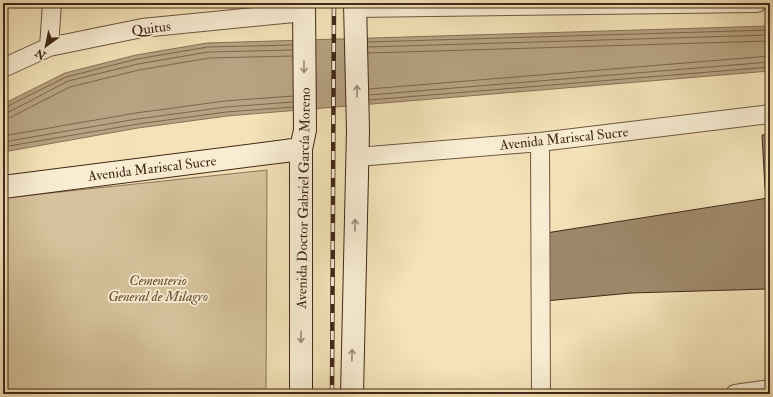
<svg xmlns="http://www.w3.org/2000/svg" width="773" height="397" font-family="'IM FELL Double Pica',serif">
	<rect width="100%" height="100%" fill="#f4e3b9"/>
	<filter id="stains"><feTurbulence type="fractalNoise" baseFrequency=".005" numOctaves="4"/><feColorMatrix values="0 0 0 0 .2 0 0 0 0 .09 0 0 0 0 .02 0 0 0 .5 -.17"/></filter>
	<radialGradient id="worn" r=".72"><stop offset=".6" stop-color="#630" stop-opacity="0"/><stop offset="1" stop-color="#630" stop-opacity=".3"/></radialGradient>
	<path fill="#d6c39d" stroke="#8c755a" d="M 267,170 L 266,394 L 3,394 L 3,198 Z"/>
	<path fill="#b7a382" stroke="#887157" d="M 770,26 L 770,71 L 227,116 L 138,128 L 3,152 L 3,104 L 65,73 L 136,55 L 207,43 Z"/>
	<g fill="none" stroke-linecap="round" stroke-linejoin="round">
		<path stroke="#7c654c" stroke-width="1" d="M 368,42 L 770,30
			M 368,47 L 770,35
			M 368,53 L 770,41
			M 369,89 L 770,56
			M 369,95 L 770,62
			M 369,100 L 770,67
			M 3,108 L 6,107 L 66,77 L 137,59 L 208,47 L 292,45
			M 3,113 L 9,112 L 68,81 L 138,64 L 208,52 L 292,50
			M 3,119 L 11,117 L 70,87 L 139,70 L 209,58 L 292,56
			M 3,136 L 136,113 L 225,101 L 293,96
			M 3,142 L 137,119 L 226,107 L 293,102
			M 3,147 L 138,124 L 226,112 L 293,107"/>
	</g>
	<path fill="#9e896b" stroke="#412717" d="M 770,134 L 770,203 L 765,188 L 762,135 Z
		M 768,198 L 770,203 L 770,279 L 768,279 L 767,289 L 631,293 L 545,301 L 546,233 Z"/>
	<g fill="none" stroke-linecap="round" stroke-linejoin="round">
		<defs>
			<path id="street" d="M 355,8 L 757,3
				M 49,47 L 52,3
				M 3,68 L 49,47 L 142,28 L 304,12
				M 540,142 L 541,394
				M 357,157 L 540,142 L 770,114
				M 735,394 L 770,389"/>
			<path id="secondary" d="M 3,187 L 301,149
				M 301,394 L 301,149 L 305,130 L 304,3
				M 352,394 L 358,130 L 355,3"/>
		</defs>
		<use href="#street" stroke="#6e5640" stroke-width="20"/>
		<use href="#secondary" stroke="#412717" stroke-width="24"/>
		<use href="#street" stroke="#f8edd2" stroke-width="18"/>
		<use href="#secondary" stroke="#f8edd2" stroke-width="22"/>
		<defs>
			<path id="rail" d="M 332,394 L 334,3"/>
		</defs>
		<use href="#rail" stroke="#412717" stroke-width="4.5"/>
		<use href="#rail" stroke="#f8edd2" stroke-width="3" stroke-dasharray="9" stroke-linecap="butt"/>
	</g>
	<defs><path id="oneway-shaft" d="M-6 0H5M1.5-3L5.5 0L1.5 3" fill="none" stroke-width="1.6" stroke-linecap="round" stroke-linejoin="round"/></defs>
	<g stroke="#9c8a74">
		<use href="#oneway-shaft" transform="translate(304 67) rotate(90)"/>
		<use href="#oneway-shaft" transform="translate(357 91) rotate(-91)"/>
		<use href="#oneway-shaft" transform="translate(355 225) rotate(-89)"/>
		<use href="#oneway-shaft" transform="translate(301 337) rotate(90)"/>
		<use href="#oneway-shaft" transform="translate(352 355) rotate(-89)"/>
	</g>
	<g text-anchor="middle" stroke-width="4" stroke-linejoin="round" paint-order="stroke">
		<g font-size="14" fill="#412717" stroke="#f8edd2">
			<text transform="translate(151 28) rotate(-8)" y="5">Quitus</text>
			<text transform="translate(564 138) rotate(-6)" y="5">Avenida Mariscal Sucre</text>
			<text transform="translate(152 168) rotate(-7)" y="5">Avenida Mariscal Sucre</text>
			<text transform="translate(303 198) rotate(-89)" y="5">Avenida Doctor Gabriel García Moreno</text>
		</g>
		<g font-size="14" font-style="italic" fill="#664e38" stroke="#f8edd2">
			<text x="158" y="285">Cementerio<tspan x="158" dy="16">General de Milagro</tspan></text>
		</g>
	</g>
	<rect width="773" height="397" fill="none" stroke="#f4e3b9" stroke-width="16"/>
	<rect x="4" y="4" width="765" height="389" fill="none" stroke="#412717" stroke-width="2"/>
	<rect x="8" y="8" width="757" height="381" fill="none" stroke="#412717"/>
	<g transform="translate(46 46) rotate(213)" stroke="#f8edd2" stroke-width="3" paint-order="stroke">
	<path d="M0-3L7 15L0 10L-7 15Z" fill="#412717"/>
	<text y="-6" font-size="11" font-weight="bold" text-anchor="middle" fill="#412717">N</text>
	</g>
	<rect width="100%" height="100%" filter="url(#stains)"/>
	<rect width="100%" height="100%" fill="url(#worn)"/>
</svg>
